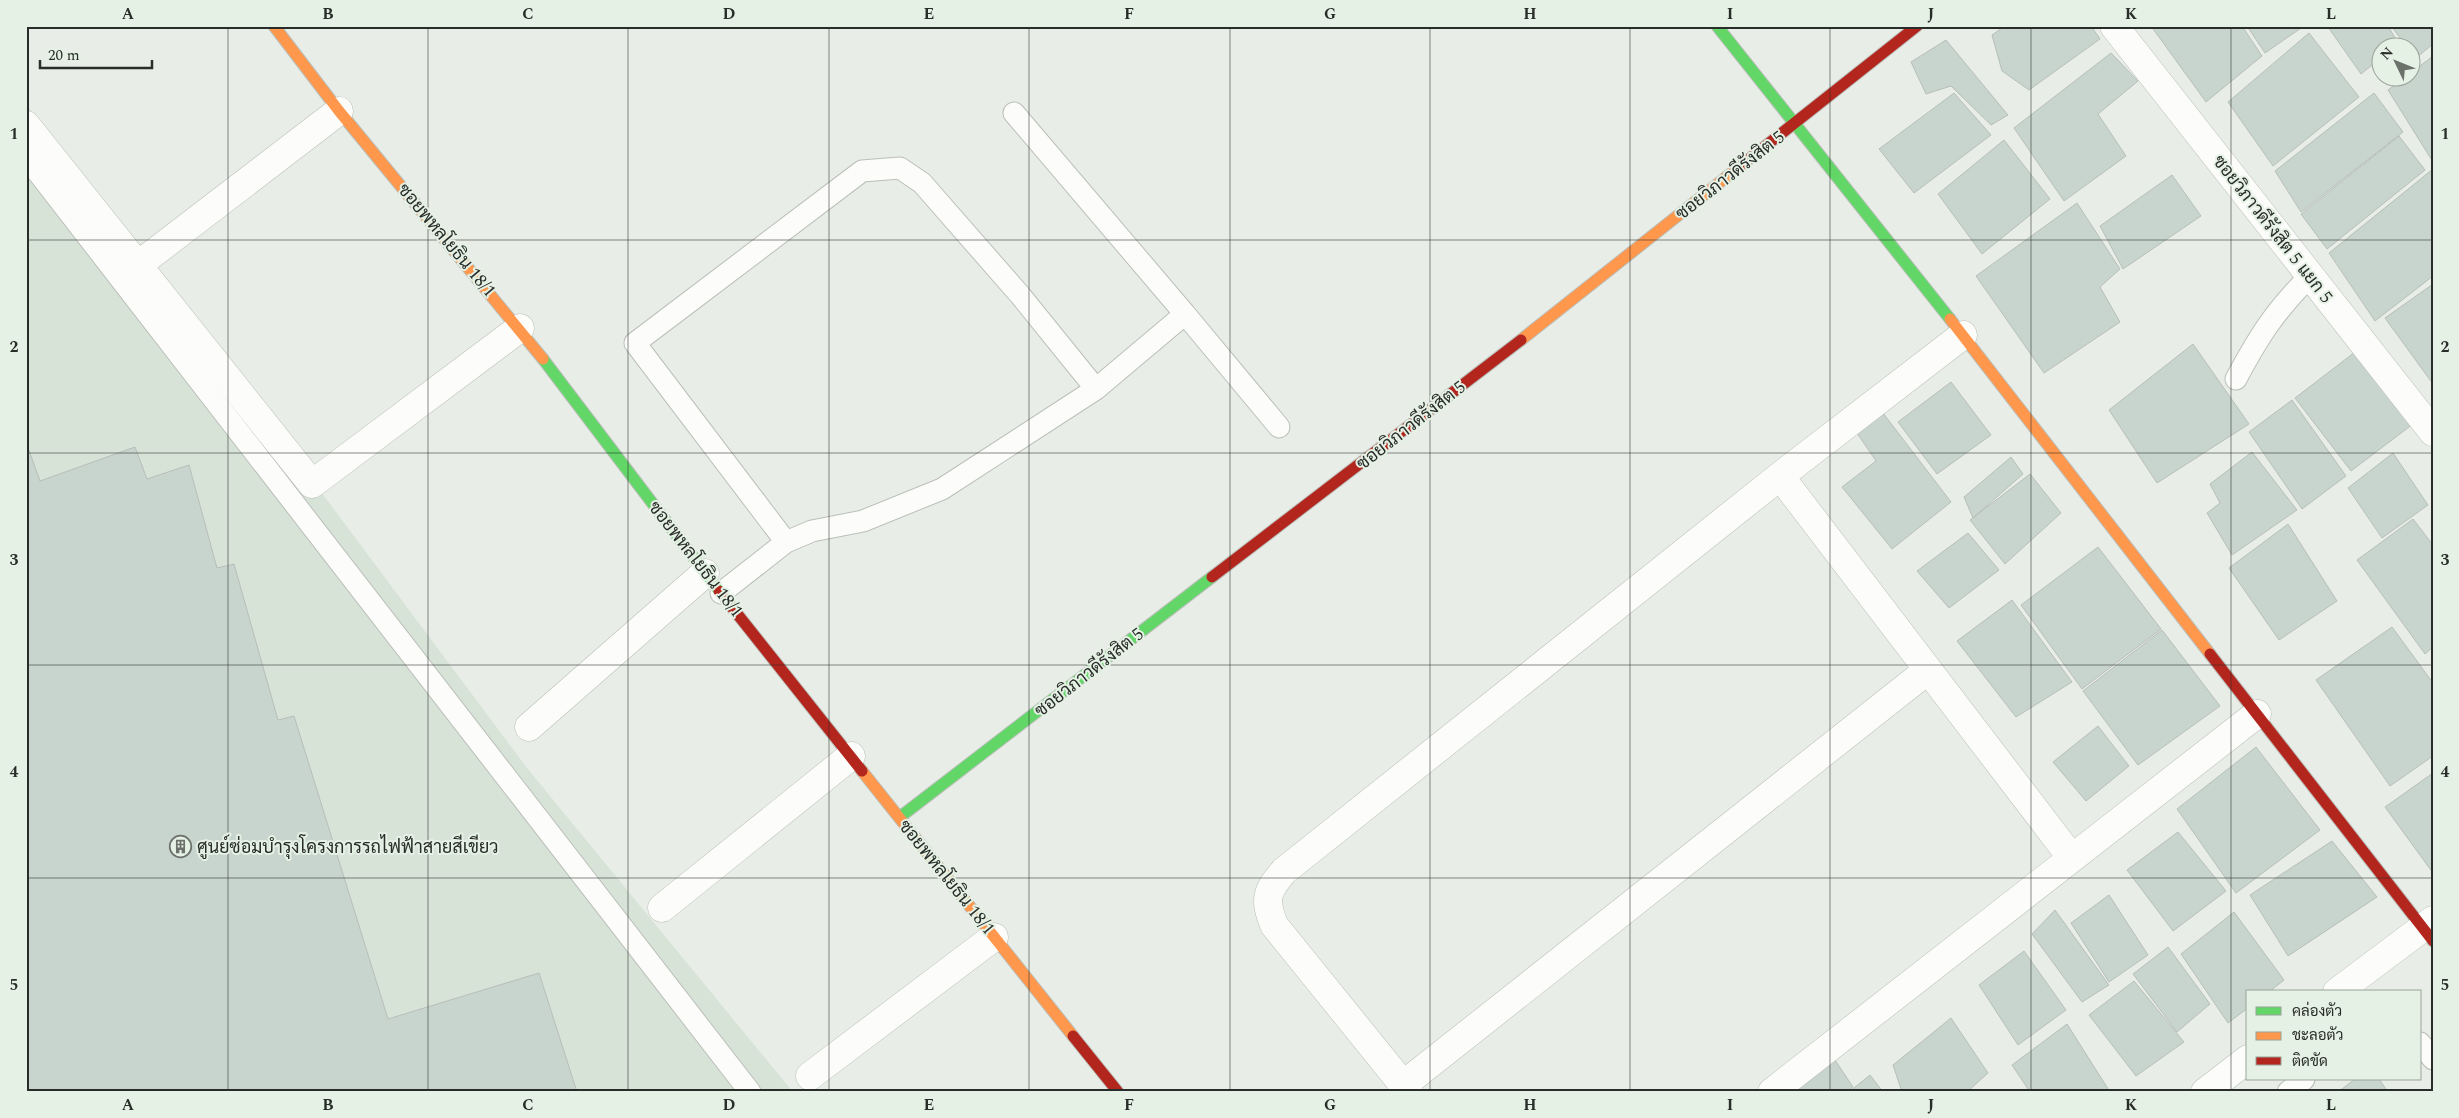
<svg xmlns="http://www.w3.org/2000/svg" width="2459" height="1118" font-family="Spectral,Sarabun,serif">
	<rect width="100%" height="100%" fill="#e8eee7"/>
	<path fill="#d8e3d7" d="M 26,104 L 166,284 L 527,768 L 793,1092 L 26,1092 Z"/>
	<path fill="#c8d4ce" stroke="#b8beba" d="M 2005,26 L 2091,26 L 2100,39 L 2029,90 L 2002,71 L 1992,35 Z
		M 2151,26 L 2242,26 L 2262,56 L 2206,102 Z
		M 2247,26 L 2304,26 L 2265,53 Z
		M 2388,26 L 2398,43 L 2393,48 L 2382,48 L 2382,57 L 2361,74 L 2328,27 Z
		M 2391,26 L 2433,26 L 2433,44 L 2416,58 L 2412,52 L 2412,48 L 2408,48 Z
		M 2309,33 L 2359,97 L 2273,166 L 2228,102 Z
		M 1946,40 L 2008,115 L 1991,125 L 1951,86 L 1926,94 L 1911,62 Z
		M 2111,53 L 2138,81 L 2098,114 L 2126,156 L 2064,201 L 2014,128 Z
		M 2433,56 L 2433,162 L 2388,90 L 2404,78 L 2412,78 L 2412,72 Z
		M 1954,93 L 1991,135 L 1914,193 L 1879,149 Z
		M 2374,93 L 2403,132 L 2301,212 L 2275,171 Z
		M 2399,136 L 2425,170 L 2327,249 L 2301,214 Z
		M 2004,140 L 2050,199 L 1982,254 L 1938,194 Z
		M 2433,169 L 2433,276 L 2375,321 L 2329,253 Z
		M 2172,175 L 2201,216 L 2123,269 L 2100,226 Z
		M 2077,203 L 2120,269 L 2100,287 L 2120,322 L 2044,373 L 1976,276 Z
		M 2433,284 L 2433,384 L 2385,318 Z
		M 2193,344 L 2249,424 L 2157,483 L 2109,410 Z
		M 2355,352 L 2413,424 L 2351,471 L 2295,398 Z
		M 1951,382 L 1991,435 L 1937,474 L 1898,422 Z
		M 2292,400 L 2346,476 L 2302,509 L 2249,432 Z
		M 1883,413 L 1951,502 L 1892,549 L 1842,487 L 1876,461 L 1857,433 Z
		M 26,442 L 40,481 L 135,447 L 147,479 L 189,465 L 217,568 L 234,564 L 278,720 L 294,716 L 388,1019 L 539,973 L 577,1092 L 26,1092 Z
		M 2252,452 L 2297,510 L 2232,555 L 2207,513 L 2220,503 L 2210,484 Z
		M 2393,453 L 2428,505 L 2382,538 L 2348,488 Z
		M 2011,457 L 2023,474 L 1973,518 L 1964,497 Z
		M 2030,474 L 2061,513 L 2005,564 L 1970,520 Z
		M 2413,519 L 2433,545 L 2433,647 L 2425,654 L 2357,560 Z
		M 2288,524 L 2337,601 L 2279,640 L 2229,568 Z
		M 1968,533 L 1999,570 L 1949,608 L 1917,571 Z
		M 2098,547 L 2161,629 L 2082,689 L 2021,605 Z
		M 2012,600 L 2072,682 L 2016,717 L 1957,641 Z
		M 2392,627 L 2433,683 L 2433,756 L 2390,786 L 2316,680 Z
		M 2162,630 L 2220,706 L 2138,765 L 2083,691 Z
		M 2098,726 L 2129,766 L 2086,801 L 2053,762 Z
		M 2256,747 L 2320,830 L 2236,893 L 2177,809 Z
		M 2433,773 L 2433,873 L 2385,807 Z
		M 2178,832 L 2226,891 L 2173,931 L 2127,870 Z
		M 2332,841 L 2377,897 L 2288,956 L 2250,895 Z
		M 2109,895 L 2148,955 L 2109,982 L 2071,923 Z
		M 2055,910 L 2109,985 L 2082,1002 L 2032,934 Z
		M 2234,912 L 2284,980 L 2269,992 L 2248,992 L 2248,1008 L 2228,1023 L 2181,954 Z
		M 2168,947 L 2210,1004 L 2177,1032 L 2133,974 Z
		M 2024,951 L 2066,1010 L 2018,1045 L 1979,985 Z
		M 2134,981 L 2184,1042 L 2136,1076 L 2089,1015 Z
		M 1951,1018 L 1988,1073 L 1967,1092 L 1902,1092 L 1893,1065 Z
		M 2067,1024 L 2110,1092 L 2030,1092 L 2012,1065 Z
		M 1835,1060 L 1853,1087 L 1846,1092 L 1793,1092 Z
		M 1870,1075 L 1883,1092 L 1849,1092 Z
		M 2355,1079 L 2379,1079 L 2388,1092 L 2338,1092 Z"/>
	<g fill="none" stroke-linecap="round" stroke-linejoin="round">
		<defs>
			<path id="lane" d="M 26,157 L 750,1092
				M 1185,314 L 1279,427
				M 2236,379 C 2259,336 2275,311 2310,276
				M 786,542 L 635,343 L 862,171 L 900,168 L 922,183 L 1020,295 L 1096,389
				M 721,593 L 786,542 L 812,531 L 863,521 L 942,489 L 1096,389 L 1185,314 L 1014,113
				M 2420,1043 L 2433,1059
				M 2288,1092 L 2304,1079"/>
			<path id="street" d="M 2114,26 L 2433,432
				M 26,125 L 312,484 L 520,328
				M 138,265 L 339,111
				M 1780,476 L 2071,857
				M 529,727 L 705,573
				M 662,908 L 851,756
				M 2337,992 L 2433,920
				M 810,1076 L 994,937
				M 1403,1085 L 1928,670
				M 1409,1092 L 1274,925 C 1264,899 1266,892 1284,871 L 1780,476 L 1963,335
				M 1772,1092 L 2257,714
				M 2205,1092 L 2248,1059"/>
			<path id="fast" d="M 1717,26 L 1950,319
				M 543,359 L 719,591
				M 900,817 L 1212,577"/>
			<path id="slow" d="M 274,26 L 339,111 L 543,359
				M 1950,319 L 2210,654
				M 1521,340 L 1734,171
				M 862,771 L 1073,1036"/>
			<path id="jam" d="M 1734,171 L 1917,26
				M 1212,577 L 1521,340
				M 719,591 L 862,771
				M 2210,654 L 2433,941
				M 1073,1036 L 1118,1092"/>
		</defs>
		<use href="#lane" stroke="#bbbfba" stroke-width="23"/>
		<use href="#street" stroke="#bbbfba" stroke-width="29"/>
		<use href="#fast" stroke="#bbbfba" stroke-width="13"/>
		<use href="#slow" stroke="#bbbfba" stroke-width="13"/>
		<use href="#jam" stroke="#bbbfba" stroke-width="13"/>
		<use href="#lane" stroke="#fcfcfb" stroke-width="21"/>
		<use href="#street" stroke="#fcfcfb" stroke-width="28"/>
		<use href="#fast" stroke="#63d668" stroke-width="11"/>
		<use href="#slow" stroke="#ff974d" stroke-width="11"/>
		<use href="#jam" stroke="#b3261e" stroke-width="11"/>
	</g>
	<path fill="none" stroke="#292d29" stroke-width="1" stroke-opacity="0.55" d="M 228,26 L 228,1092M 428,26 L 428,1092M 628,26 L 628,1092M 829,26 L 829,1092M 1029,26 L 1029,1092M 1230,26 L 1230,1092M 1430,26 L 1430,1092M 1630,26 L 1630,1092M 1830,26 L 1830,1092M 2031,26 L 2031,1092M 2231,26 L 2231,1092M 26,240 L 2433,240M 26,453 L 2433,453M 26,665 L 2433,665M 26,878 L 2433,878"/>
	<defs>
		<symbol id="building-ring" viewBox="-11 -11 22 22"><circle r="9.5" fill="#e5f1e4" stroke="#6c716c" stroke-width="1.5"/><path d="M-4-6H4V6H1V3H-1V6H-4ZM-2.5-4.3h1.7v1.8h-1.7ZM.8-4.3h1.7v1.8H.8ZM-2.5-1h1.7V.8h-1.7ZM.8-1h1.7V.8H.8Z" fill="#6c716c"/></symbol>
	</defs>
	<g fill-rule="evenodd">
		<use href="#building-ring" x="168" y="834" width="25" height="25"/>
	</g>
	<g text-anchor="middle" stroke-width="4" stroke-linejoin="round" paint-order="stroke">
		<g font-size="18" fill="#292d29" stroke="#e5f1e4">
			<text transform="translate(1730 175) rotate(-38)" y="6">ซอยวิภาวดีรังสิต 5</text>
			<text transform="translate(2273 229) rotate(52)" y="6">ซอยวิภาวดีรังสิต 5 แยก 5</text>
			<text transform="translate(447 240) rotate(50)" y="6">ซอยพหลโยธิน 18/1</text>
			<text transform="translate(1411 425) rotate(-38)" y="6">ซอยวิภาวดีรังสิต 5</text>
			<text transform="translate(696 559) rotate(52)" y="6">ซอยพหลโยธิน 18/1</text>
			<text transform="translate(1089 672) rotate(-38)" y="6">ซอยวิภาวดีรังสิต 5</text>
			<text transform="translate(947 877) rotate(51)" y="6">ซอยพหลโยธิน 18/1</text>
		</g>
		<g font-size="18" fill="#292d29" stroke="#e5f1e4" text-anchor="start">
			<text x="197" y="853">ศูนย์ซ่อมบำรุงโครงการรถไฟฟ้าสายสีเขียว</text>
		</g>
	</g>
	<rect width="2459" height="1118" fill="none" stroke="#e5f1e4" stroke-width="55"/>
	<rect x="2246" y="990" width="175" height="90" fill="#e5f1e4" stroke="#9aa399"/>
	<rect x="2256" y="1007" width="25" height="8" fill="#63d668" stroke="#9aa399"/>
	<text x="2292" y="1016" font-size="15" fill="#292d29">คล่องตัว</text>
	<rect x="2256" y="1032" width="25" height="8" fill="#ff974d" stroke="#9aa399"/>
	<text x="2292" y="1040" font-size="15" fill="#292d29">ชะลอตัว</text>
	<rect x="2256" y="1057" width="25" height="8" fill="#b3261e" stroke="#9aa399"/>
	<text x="2292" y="1066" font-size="15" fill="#292d29">ติดขัด</text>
	<g transform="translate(2396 62) rotate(313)"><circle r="24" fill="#e5f1e4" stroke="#9aa399"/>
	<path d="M0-4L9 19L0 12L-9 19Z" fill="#6c716c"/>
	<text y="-8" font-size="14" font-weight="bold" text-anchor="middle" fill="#292d29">N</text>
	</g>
	<path d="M40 60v8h112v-8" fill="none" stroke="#292d29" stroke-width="2.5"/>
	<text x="48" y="60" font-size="15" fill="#292d29" stroke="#e5f1e4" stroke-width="4" paint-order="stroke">20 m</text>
	<rect x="28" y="28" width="2404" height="1062" fill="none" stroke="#292d29" stroke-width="2"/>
	<g font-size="16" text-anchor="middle" font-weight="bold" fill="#292d29">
		<text x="128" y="19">A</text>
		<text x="328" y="19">B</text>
		<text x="528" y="19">C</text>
		<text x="729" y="19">D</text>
		<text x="929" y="19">E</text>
		<text x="1129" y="19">F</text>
		<text x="1330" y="19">G</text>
		<text x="1530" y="19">H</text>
		<text x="1730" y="19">I</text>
		<text x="1931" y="19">J</text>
		<text x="2131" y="19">K</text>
		<text x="2331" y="19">L</text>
		<text x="14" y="139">1</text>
		<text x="2445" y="139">1</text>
		<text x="14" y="352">2</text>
		<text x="2445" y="352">2</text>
		<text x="14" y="565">3</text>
		<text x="2445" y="565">3</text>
		<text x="14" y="777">4</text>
		<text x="2445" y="777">4</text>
		<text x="14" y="990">5</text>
		<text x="2445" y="990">5</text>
		<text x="128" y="1110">A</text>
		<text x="328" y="1110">B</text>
		<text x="528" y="1110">C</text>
		<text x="729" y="1110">D</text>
		<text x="929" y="1110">E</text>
		<text x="1129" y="1110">F</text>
		<text x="1330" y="1110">G</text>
		<text x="1530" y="1110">H</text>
		<text x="1730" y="1110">I</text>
		<text x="1931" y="1110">J</text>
		<text x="2131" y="1110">K</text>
		<text x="2331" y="1110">L</text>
	</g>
</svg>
